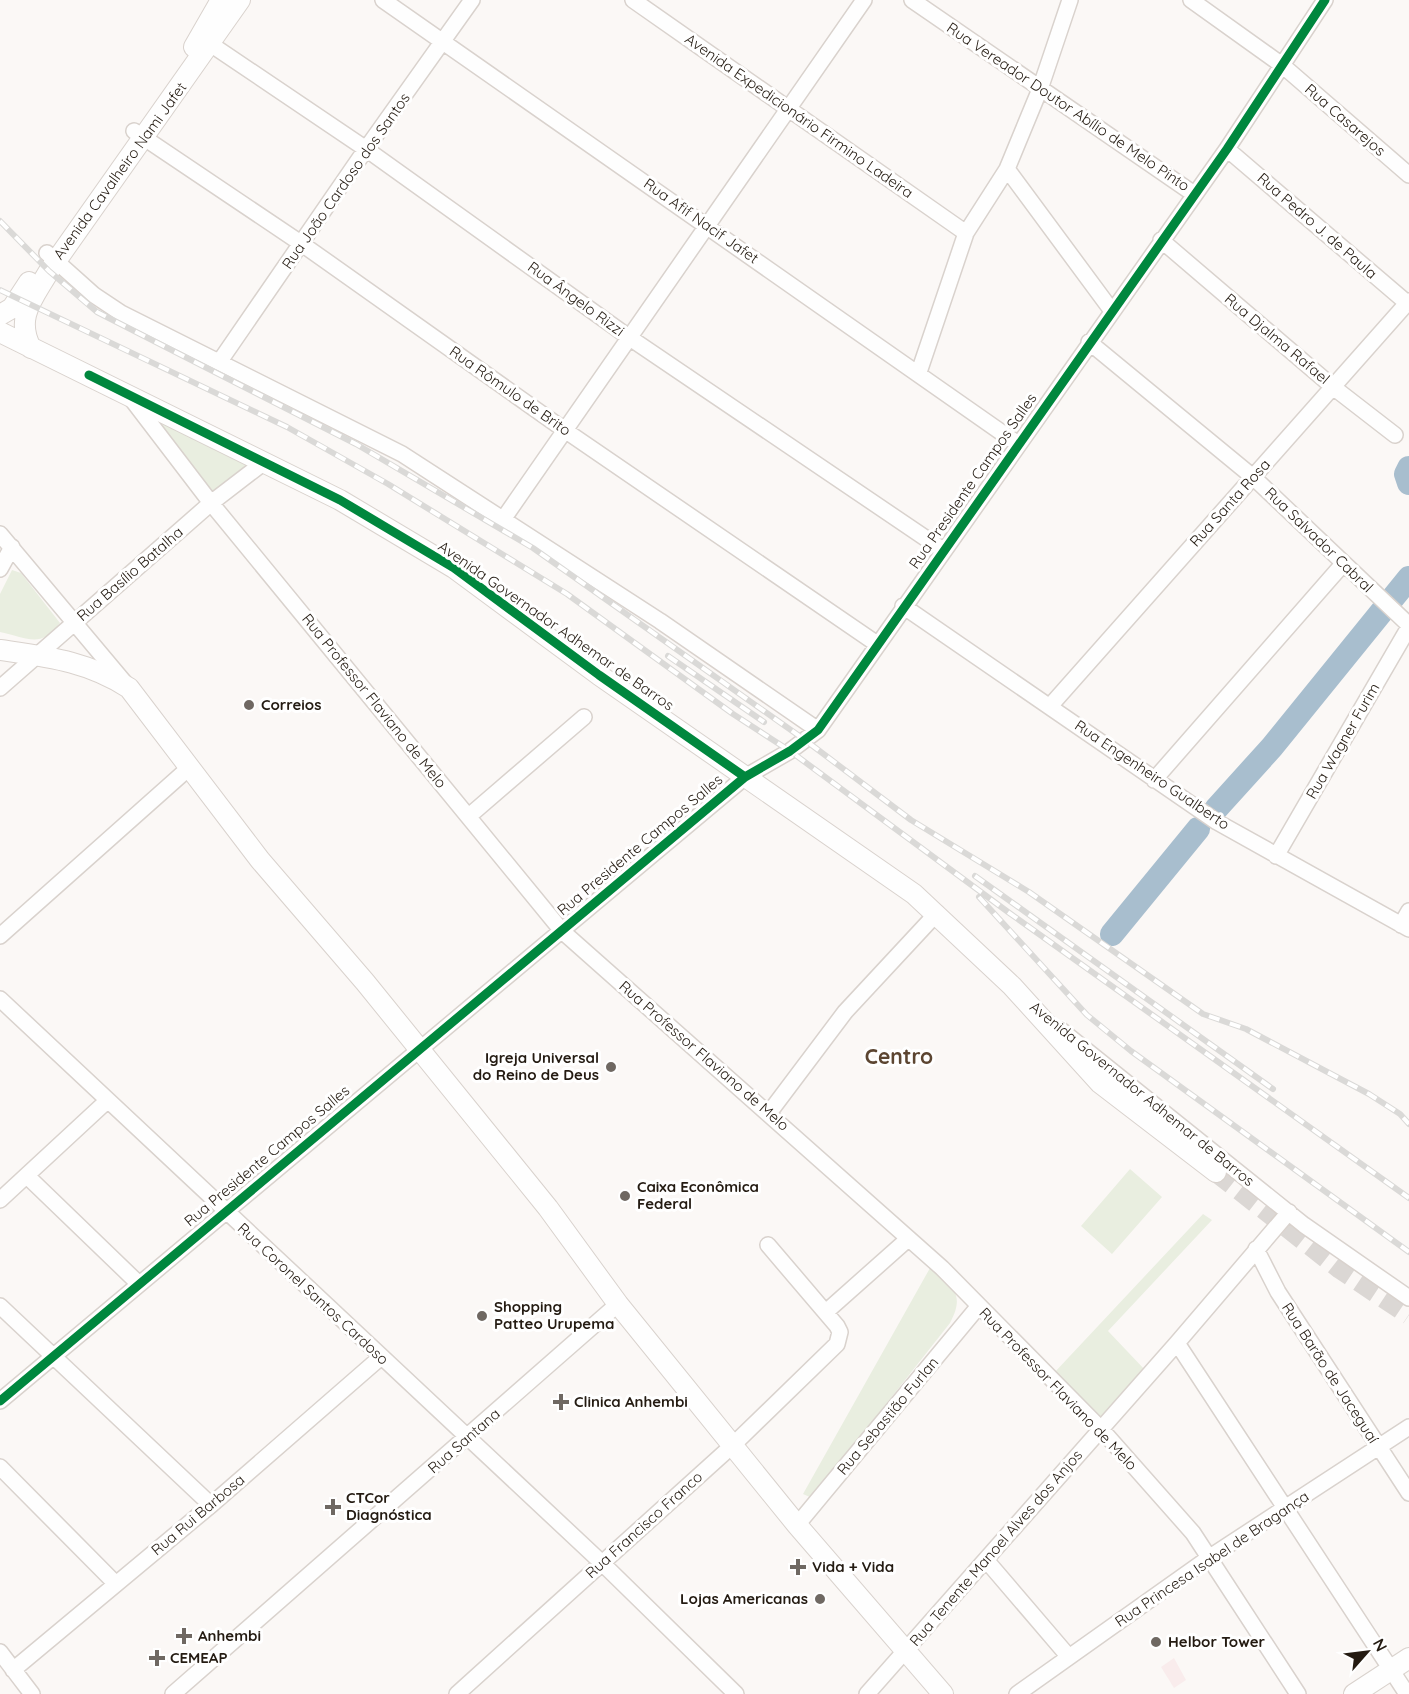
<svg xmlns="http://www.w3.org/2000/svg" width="1409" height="1694" font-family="Quicksand,sans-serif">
	<rect width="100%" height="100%" fill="#fbf8f6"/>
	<path fill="#f9ecec" d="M 1174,1658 L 1186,1680 L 1174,1688 L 1161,1667 Z"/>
	<path fill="#e9eee0" d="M 158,421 L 248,464 L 210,495 Z
		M 12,570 L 21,573 L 60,623 C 40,649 29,638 0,632 L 0,594 Z
		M 1130,1169 L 1162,1197 L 1112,1254 L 1081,1226 Z
		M 1203,1214 L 1212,1220 L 1108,1331 L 1146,1371 L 1102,1420 L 1054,1373 Z
		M 930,1268 C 952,1286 966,1293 950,1323 L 812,1498 L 803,1494 Z"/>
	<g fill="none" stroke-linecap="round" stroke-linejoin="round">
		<path stroke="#a8bece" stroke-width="24" d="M 1409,468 L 1406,474 L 1409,483
			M 1216,809 L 1272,747 L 1409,578
			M 1112,934 L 1198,829"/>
		<path stroke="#dbd7d4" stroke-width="20" stroke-dasharray="20 10" stroke-linecap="butt" d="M 1216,1172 L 1340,1269 L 1409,1315"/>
		<defs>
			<path id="minor" d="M 383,0 L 1018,444
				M 633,0 L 966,233
				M 912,0 L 1194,194
				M 1191,0 L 1282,65 L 1409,175
				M 203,39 L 366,149 L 630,338 L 943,550
				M 134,131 L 302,244 L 566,431 L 877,644
				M 1227,149 L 1407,303
				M 1007,169 L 1112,311
				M 1161,240 L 1333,387 L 1395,435
				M 47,253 L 94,295 L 121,313 L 402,454 L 660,621 L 818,730
				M 1089,342 L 1253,477 L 1409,625
				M 220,361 L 366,149 L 472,0
				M 919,372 L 966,233 L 1007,169 L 1040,89 L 1070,0
				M 130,397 L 211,503 L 562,931 L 942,1268 L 1101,1429 L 1193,1533 L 1298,1694
				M 504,518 L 864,0
				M 0,534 L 125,683
				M 0,569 L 12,547
				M 903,606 L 1217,822 L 1409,929
				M 0,688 L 211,503 L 263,463
				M 1051,705 L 1409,301
				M 1154,780 L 1343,564
				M 469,816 L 584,717
				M 1276,856 L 1409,627
				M 1401,925 L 1409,911
				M 0,936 L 190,767
				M 0,999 L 602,1563 L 736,1694
				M 1061,1030 L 1304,1225 L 1409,1298
				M 769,1113 L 845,1012 L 937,913
				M 27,1176 L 138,1283
				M 0,1200 L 108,1100
				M 1256,1249 L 1278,1292 L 1409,1493
				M 0,1306 L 211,1505
				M 827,1311 L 908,1239
				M 1177,1343 L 1407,1694
				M 0,1401 L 745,777 L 790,751 L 818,730 L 1227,149 L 1325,0
				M 0,1467 L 115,1583
				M 797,1525 L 978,1307
				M 986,1560 L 1069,1657
				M 0,1652 L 32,1694
				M 13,1670 L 211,1505 L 381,1357
				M 173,1694 L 618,1304
				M 457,1694 L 733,1445 L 837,1344 L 840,1332 L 837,1326 L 768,1245
				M 867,1694 L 1177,1343 L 1289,1212
				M 1017,1694 L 1210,1557 L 1409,1427"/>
			<path id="major" d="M 194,47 L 221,0
				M 0,315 L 12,308 L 29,282
				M 0,332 L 340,500 L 454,568 L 599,675 L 914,894 L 1012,986 L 1100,1083 L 1216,1172
				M 31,348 C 15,317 33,299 49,271 L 240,0
				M 0,650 C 48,657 87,661 129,688 L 260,860 L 365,982 L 548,1208 L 618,1304 L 797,1525 L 943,1694
				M 1354,1694 L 1409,1658"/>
		</defs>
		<use href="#minor" stroke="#d9d2cd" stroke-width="18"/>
		<use href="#major" stroke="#d9d2cd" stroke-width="22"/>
		<use href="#minor" stroke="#fefefe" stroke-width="15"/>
		<use href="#major" stroke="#fefefe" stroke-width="20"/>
		<defs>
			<path id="rail" d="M 0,221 L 49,271 L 97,312 L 356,444 L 533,548 L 805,740 L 911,820 L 1029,892 L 1203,1014 L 1246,1029 L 1369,1094 L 1400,1114 L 1409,1124
				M 0,290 L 287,427 L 388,484 L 567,594 L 733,714 L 790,751 L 1008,912 L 1409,1198
				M 668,656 L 764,722
				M 975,876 L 1273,1089
				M 979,897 L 1087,1015 L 1131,1051 L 1409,1252"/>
		</defs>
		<use href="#rail" stroke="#dad9d7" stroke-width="6"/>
		<use href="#rail" stroke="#fff" stroke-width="4" stroke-dasharray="11" stroke-linecap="butt"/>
		<defs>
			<path id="cycleway" d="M 89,375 L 340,500 L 454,568 L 599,675 L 745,777
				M 0,1401 L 745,777 L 790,751 L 818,730 L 1227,149 L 1325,0"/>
		</defs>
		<use href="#cycleway" stroke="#fff" stroke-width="13"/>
		<use href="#cycleway" stroke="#00873e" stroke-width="9"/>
	</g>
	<g fill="#6f6862" stroke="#fff" stroke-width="2">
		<circle cx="249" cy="705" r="6"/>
		<circle cx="611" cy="1067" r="6"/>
		<circle cx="625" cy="1196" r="6"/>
		<circle cx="482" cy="1316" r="6"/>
		<path d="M558 1393h6v6h6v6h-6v6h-6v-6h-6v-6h6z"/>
		<path d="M330 1498h6v6h6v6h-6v6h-6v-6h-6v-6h6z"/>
		<path d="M795 1558h6v6h6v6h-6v6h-6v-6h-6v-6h6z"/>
		<circle cx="820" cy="1599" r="6"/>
		<path d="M181 1627h6v6h6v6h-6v6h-6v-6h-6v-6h6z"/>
		<circle cx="1156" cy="1642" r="6"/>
		<path d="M154 1649h6v6h6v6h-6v6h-6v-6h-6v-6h6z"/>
	</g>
	<g text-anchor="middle" stroke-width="6" stroke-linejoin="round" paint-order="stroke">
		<g font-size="15" fill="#241b12" stroke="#fff">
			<text transform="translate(1068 107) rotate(34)" y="5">Rua Vereador Doutor Abílio de Melo Pinto</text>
			<text transform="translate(799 116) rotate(35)" y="5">Avenida Expedicionário Firmino Ladeira</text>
			<text transform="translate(1345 120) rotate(41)" y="5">Rua Casarejos</text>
			<text transform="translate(120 171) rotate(-54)" y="5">Avenida Cavalheiro Nami Jafet</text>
			<text transform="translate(346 181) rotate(-55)" y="5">Rua João Cardoso dos Santos</text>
			<text transform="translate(701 221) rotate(35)" y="5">Rua Afif Nacif Jafet</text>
			<text transform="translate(1317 226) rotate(41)" y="5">Rua Pedro J. de Paula</text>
			<text transform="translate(576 299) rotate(36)" y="5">Rua Ângelo Rizzi</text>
			<text transform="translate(1277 339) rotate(40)" y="5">Rua Djalma Rafael</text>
			<text transform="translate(510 391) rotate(35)" y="5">Rua Rômulo de Brito</text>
			<text transform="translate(973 481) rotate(-55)" y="5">Rua Presidente Campos Salles</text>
			<text transform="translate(1230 503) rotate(-48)" y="5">Rua Santa Rosa</text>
			<text transform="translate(1319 540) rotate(44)" y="5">Rua Salvador Cabral</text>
			<text transform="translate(130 574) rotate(-41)" y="5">Rua Basílio Batalha</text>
			<text transform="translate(556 626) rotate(35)" y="5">Avenida Governador Adhemar de Barros</text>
			<text transform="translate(374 701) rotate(51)" y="5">Rua Professor Flaviano de Melo</text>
			<text transform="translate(1343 741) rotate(-60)" y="5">Rua Wagner Furim</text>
			<text transform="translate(1152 775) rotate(34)" y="5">Rua Engenheiro Gualberto</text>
			<text transform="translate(640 845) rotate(-40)" y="5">Rua Presidente Campos Salles</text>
			<text transform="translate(704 1056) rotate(41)" y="5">Rua Professor Flaviano de Melo</text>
			<text transform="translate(1142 1094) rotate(39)" y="5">Avenida Governador Adhemar de Barros</text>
			<text transform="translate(267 1156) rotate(-40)" y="5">Rua Presidente Campos Salles</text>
			<text transform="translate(313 1294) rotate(43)" y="5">Rua Coronel Santos Cardoso</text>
			<text transform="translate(1330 1373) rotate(57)" y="5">Rua Barão de Jaceguaí</text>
			<text transform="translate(1058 1389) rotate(46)" y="5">Rua Professor Flaviano de Melo</text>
			<text transform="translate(888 1416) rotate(-50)" y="5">Rua Sebastião Furlan</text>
			<text transform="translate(464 1441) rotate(-41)" y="5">Rua Santana</text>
			<text transform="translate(198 1515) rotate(-40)" y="5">Rua Rui Barbosa</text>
			<text transform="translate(644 1525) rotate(-42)" y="5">Rua Francisco Franco</text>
			<text transform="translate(996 1548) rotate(-49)" y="5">Rua Tenente Manoel Alves dos Anjos</text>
			<text transform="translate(1212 1559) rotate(-34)" y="5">Rua Princesa Isabel de Bragança</text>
		</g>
		<g font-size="15" font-weight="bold" fill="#241b12" stroke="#fff" text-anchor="start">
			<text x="261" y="710">Correios</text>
			<text x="599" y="1063" text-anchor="end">Igreja Universal<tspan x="599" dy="17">do Reino de Deus</tspan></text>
			<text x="637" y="1192">Caixa Econômica<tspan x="637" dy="17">Federal</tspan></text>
			<text x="494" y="1312">Shopping<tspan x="494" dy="17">Patteo Urupema</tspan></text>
			<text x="574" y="1407">Clinica Anhembi</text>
			<text x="346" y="1503">CTCor<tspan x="346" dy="17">Diagnóstica</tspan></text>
			<text x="812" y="1572">Vida + Vida</text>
			<text x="808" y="1604" text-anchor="end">Lojas Americanas</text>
			<text x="198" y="1641">Anhembi</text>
			<text x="1168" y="1647">Helbor Tower</text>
			<text x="170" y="1663">CEMEAP</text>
		</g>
		<g font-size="21" font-weight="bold" fill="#5c4531" stroke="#fff">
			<text x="899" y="1064">Centro</text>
		</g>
	</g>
	<g transform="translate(1367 1652) rotate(62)" stroke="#ffffff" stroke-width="4.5" paint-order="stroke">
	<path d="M0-4.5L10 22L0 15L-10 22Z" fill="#241b12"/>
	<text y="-9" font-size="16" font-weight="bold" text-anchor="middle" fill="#241b12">N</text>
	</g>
</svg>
